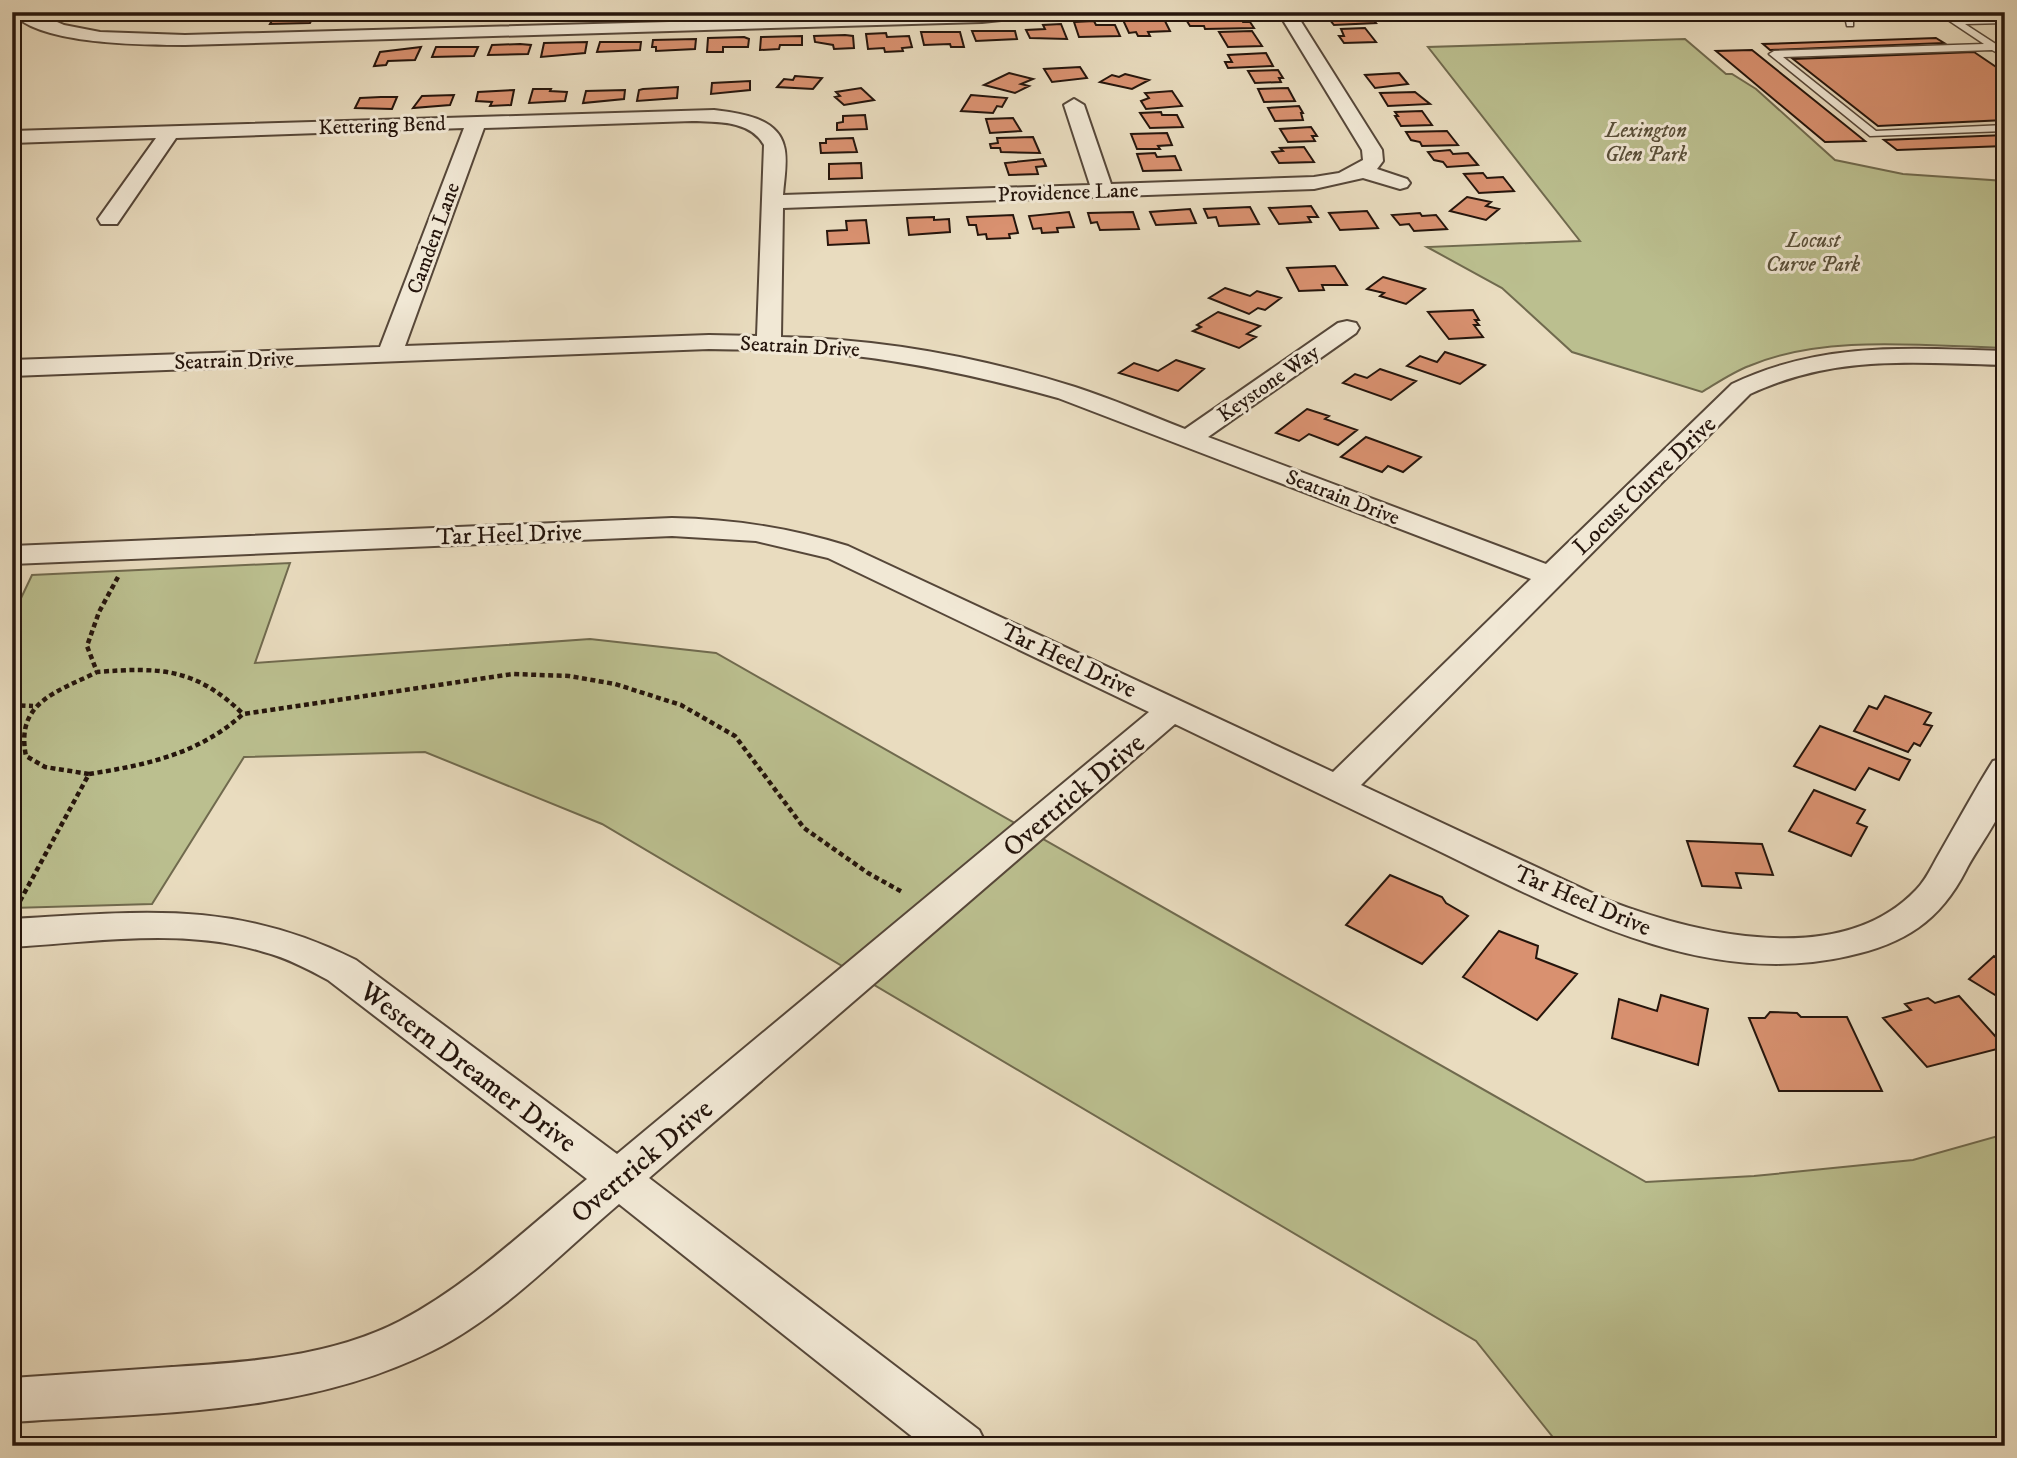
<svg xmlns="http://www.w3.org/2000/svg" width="2017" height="1458" font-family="'IM FELL DW Pica',serif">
	<rect width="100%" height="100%" fill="#e9dcbf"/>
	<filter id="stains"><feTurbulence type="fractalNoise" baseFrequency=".00286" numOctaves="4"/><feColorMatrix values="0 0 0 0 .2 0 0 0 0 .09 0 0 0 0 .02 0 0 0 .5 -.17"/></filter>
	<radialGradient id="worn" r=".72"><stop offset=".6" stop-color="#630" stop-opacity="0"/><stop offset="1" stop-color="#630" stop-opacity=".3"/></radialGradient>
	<path fill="#bbbf8f" stroke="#706a4e" stroke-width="2" d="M 1685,39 L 1726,74 L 1732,74 L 1756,89 L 1835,160 L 1903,174 L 2005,181 L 2005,348 C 1924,346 1824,334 1749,366 C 1733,372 1717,383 1702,392 L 1572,352 L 1502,288 L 1427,247 L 1580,241 L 1428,47 Z
		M 290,563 L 255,663 L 590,639 L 716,653 L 1646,1182 L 1754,1176 L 1913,1160 L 2005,1134 L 2005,1446 L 1560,1446 L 1476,1341 L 602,824 L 425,752 L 244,757 L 152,904 L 12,908 L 12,617 L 32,575 Z"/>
	<path fill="#d99170" stroke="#25150c" stroke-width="2" d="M 286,12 L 329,12 L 327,16 L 313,17 L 310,23 L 270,24 L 274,17 L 283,17 Z
		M 427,12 L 454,12 L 452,17 L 409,20 L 412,14 Z
		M 503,12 L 545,12 L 544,17 L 513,18 L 501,17 Z
		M 1328,12 L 1368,13 L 1376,23 L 1334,25 L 1326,15 L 1330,14 Z
		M 1239,16 L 1243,22 L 1250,22 L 1254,28 L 1205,29 L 1204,26 L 1190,26 L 1185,18 Z
		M 1164,19 L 1170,31 L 1148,32 L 1150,36 L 1138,36 L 1136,32 L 1129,33 L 1123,20 Z
		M 1094,21 L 1096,25 L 1115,25 L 1120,36 L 1079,37 L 1074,22 Z
		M 1061,24 L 1067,39 L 1030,38 L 1026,30 L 1045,29 L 1043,25 Z
		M 1365,28 L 1376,42 L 1344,43 L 1339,36 L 1344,36 L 1341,29 Z
		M 972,31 L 1015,31 L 1017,39 L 976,41 Z
		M 1252,31 L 1262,46 L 1228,47 L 1219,32 Z
		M 921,32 L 960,32 L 964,47 L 951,47 L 950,44 L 924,45 Z
		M 886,33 L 887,37 L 909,36 L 912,47 L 902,48 L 903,51 L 885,52 L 884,48 L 868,49 L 866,34 Z
		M 845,35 L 853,36 L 854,48 L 834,49 L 833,45 L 815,42 L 814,36 Z
		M 802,36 L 802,45 L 780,45 L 779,49 L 760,50 L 761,37 Z
		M 744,37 L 749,39 L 748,47 L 723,47 L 723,52 L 707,52 L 708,38 Z
		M 1936,38 L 1944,43 L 1770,50 L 1763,44 Z
		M 696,39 L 695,49 L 656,51 L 656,47 L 652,47 L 653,40 Z
		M 587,42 L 585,53 L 541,57 L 544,43 Z
		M 600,42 L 641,42 L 640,50 L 597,52 Z
		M 520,44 L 531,45 L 528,54 L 488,55 L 492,45 Z
		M 421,47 L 415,60 L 388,61 L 386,65 L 374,66 L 380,52 Z
		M 436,47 L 478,47 L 474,56 L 432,57 Z
		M 1752,50 L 1865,141 L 1825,142 L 1716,51 Z
		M 1974,52 L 2005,73 L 2005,120 L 1878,126 L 1793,59 Z
		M 1266,53 L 1273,66 L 1228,68 L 1225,62 L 1232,62 L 1228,55 Z
		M 1080,67 L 1087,78 L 1052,82 L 1044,69 Z
		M 1278,70 L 1283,78 L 1279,78 L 1281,82 L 1255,83 L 1248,71 Z
		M 1009,73 L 1033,79 L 1021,84 L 1029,86 L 1015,93 L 984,85 Z
		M 1399,73 L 1408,84 L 1375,88 L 1365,75 Z
		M 1125,74 L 1149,80 L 1132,89 L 1100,82 L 1112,75 L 1119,77 Z
		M 795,76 L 822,78 L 813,89 L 777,87 L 784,79 L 793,80 Z
		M 750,81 L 750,90 L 711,94 L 712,83 Z
		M 678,87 L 677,98 L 637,101 L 639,90 L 643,89 Z
		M 861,88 L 874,100 L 844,105 L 835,97 L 840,96 L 836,92 Z
		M 1288,88 L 1295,101 L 1264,102 L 1258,89 Z
		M 533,89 L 551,89 L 550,91 L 567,92 L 565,101 L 529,103 Z
		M 514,90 L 511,105 L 490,106 L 492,102 L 476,101 L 478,92 Z
		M 625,90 L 624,99 L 583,103 L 586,91 Z
		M 1172,91 L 1182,106 L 1146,109 L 1141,101 L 1149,98 L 1145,93 Z
		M 1415,92 L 1430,104 L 1388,106 L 1380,93 Z
		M 454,95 L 450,105 L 413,108 L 422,96 Z
		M 971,95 L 1007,98 L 1002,107 L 997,106 L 993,113 L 961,111 Z
		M 381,97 L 397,97 L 392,109 L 355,108 L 360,98 Z
		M 1299,106 L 1303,113 L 1301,113 L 1303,120 L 1275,121 L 1268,108 Z
		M 1422,111 L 1432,125 L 1401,126 L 1395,116 L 1398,116 L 1395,112 Z
		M 1161,112 L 1162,115 L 1177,115 L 1183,127 L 1150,128 L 1140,113 Z
		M 865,115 L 867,129 L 837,130 L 837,123 L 843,122 L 843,116 Z
		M 1013,118 L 1021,131 L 990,133 L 986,119 Z
		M 1311,127 L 1317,136 L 1312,136 L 1315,141 L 1288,142 L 1280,129 Z
		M 1447,131 L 1458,145 L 1422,146 L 1420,142 L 1411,140 L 1406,132 Z
		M 1167,133 L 1172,145 L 1158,146 L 1160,149 L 1137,149 L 1131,134 Z
		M 2005,135 L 2005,146 L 1897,150 L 1884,140 Z
		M 1033,137 L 1040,153 L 1001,152 L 1000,148 L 991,148 L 990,144 L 998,143 L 997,138 Z
		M 853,138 L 857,152 L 821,153 L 820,143 L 826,143 L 826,139 Z
		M 1304,147 L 1314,162 L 1279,163 L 1272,152 L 1283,151 L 1280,148 Z
		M 1450,150 L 1453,154 L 1468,153 L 1478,165 L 1447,167 L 1443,162 L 1434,160 L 1428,152 Z
		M 1155,153 L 1157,157 L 1175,156 L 1181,170 L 1143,171 L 1137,154 Z
		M 1043,159 L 1046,166 L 1036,167 L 1038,174 L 1009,175 L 1005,163 Z
		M 861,163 L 862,178 L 829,179 L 829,164 Z
		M 1483,173 L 1487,178 L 1503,177 L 1514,191 L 1479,193 L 1464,174 Z
		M 1467,197 L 1491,202 L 1486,206 L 1499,209 L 1486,220 L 1450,211 Z
		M 1311,206 L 1318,217 L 1308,217 L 1311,222 L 1279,224 L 1269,208 Z
		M 1250,207 L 1259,224 L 1219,226 L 1216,217 L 1208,218 L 1204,209 Z
		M 1190,209 L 1196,223 L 1156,225 L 1150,212 Z
		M 1367,211 L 1378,228 L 1340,230 L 1329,213 Z
		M 1069,212 L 1074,227 L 1057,228 L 1058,232 L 1042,233 L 1041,228 L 1033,229 L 1029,216 Z
		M 1133,212 L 1139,229 L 1100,230 L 1097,222 L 1091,223 L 1088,213 Z
		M 1420,213 L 1422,216 L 1436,215 L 1447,229 L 1414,231 L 1409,224 L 1400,225 L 1392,215 Z
		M 1013,215 L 1018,233 L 1009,234 L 1010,238 L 987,239 L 986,234 L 978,235 L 976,225 L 969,225 L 967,217 Z
		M 934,217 L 934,220 L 949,219 L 950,232 L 909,235 L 907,218 Z
		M 866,220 L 869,243 L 828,245 L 827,231 L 847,230 L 846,221 Z
		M 1335,266 L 1347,285 L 1322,285 L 1324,290 L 1299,291 L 1287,268 Z
		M 1383,277 L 1425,289 L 1406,304 L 1380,296 L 1384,293 L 1367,289 Z
		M 1225,288 L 1250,296 L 1257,291 L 1281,298 L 1265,310 L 1258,308 L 1249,314 L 1209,298 Z
		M 1473,310 L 1479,320 L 1475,320 L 1479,325 L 1474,325 L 1483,337 L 1449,339 L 1428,312 Z
		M 1218,312 L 1260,326 L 1247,334 L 1256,337 L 1239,348 L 1193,331 L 1201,327 L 1197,325 Z
		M 1445,352 L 1485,365 L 1460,384 L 1407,366 L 1420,356 L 1437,362 Z
		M 1176,360 L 1204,369 L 1178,391 L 1119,373 L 1134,363 L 1158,371 Z
		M 1380,369 L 1416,381 L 1391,400 L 1343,383 L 1355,374 L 1367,378 Z
		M 1307,409 L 1329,416 L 1325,419 L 1357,430 L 1338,445 L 1309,434 L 1299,441 L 1276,433 Z
		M 1366,437 L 1421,457 L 1403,472 L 1388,466 L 1382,472 L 1341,457 Z
		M 1885,696 L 1931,713 L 1924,724 L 1932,726 L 1920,746 L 1914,743 L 1908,752 L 1854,731 L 1869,706 L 1877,709 Z
		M 1820,726 L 1910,760 L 1899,780 L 1869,768 L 1855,790 L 1794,766 Z
		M 1814,790 L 1865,810 L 1857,823 L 1867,827 L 1851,856 L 1789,831 Z
		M 1687,841 L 1762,844 L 1773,875 L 1736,873 L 1741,888 L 1702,886 Z
		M 1390,875 L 1442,897 L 1446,903 L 1468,916 L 1422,964 L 1346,925 Z
		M 1499,931 L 1538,946 L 1536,958 L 1577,974 L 1537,1020 L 1463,977 Z
		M 1994,956 L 2005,963 L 2005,1001 L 1969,979 Z
		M 1661,995 L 1708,1009 L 1698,1065 L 1612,1038 L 1619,999 L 1657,1011 Z
		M 1959,996 L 2005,1047 L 1927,1067 L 1883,1018 L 1911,1010 L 1905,1004 L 1928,998 L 1935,1003 Z
		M 1770,1012 L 1797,1013 L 1801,1017 L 1847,1017 L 1882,1091 L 1779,1091 L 1749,1018 L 1765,1018 Z"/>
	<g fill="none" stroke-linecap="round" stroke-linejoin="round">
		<defs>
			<path id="service" d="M 1844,12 L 1853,12 L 1853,26 L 1847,26 Z
				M 1936,12 L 1947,12 L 1957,19 L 2005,17 L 2005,23 L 1965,24 L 2005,50 L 2005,57 L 1992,50 L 1783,57 L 1876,131 L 2005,125 L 2005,131 L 1870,136 L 1769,54 L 1774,51 L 1984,44 Z"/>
			<path id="minor" d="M 12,12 L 34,12 L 64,25 L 100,32 L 185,35 L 1038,12 L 1030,17 L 982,22 L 185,45 C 146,45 37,45 12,12 Z
				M 1278,12 L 1295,12 L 1382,150 L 1383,161 L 1377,169 L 1407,179 L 1410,183 L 1407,187 L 1400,189 L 1363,178 L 1314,189 L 783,208 L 781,337 C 881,339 980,357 1075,387 C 1112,399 1149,415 1185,429 L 1338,323 L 1347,321 L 1356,323 L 1359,328 L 1356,333 L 1208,437 L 1546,564 L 1732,384 C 1822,341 1908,348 2005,351 L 2005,365 C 1914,363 1835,354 1750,394 L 1361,785 L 1607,900 C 1696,934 1840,970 1916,890 C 1926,880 1932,866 1939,854 C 1957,823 1974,791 1993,761 L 2005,758 C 2005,771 2008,788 2005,800 C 2001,817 1975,852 1966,870 C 1940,921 1904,944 1848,956 C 1695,991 1551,904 1418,841 C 1337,802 1256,763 1175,724 L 649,1178 L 979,1430 L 987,1446 L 924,1446 L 619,1204 C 560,1254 502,1316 432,1351 C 302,1416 154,1412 12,1422 L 12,1378 C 66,1374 119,1371 172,1367 C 249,1362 330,1357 400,1321 C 469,1285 527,1228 587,1179 L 328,980 C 308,969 287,958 264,952 C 184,927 94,942 12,947 L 12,919 C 142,912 234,899 356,960 L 617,1154 L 1149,712 L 828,558 L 756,541 L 672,536 L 12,564 L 12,546 L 672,518 C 733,519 790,528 848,546 L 1333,772 L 1531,579 L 1058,398 C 982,377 906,360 827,353 C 788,349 748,350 709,349 L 12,376 L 12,360 L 380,347 L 464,128 L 176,138 L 117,224 L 101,224 L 98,219 L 156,138 L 12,143 L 12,131 L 714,110 C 738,113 777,117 784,146 C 788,160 784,180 783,195 L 1090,185 L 1064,105 L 1074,99 L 1084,105 L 1111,184 L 1314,177 L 1339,173 L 1363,160 L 1362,150 ZM 692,121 C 717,122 750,120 764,145 L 757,336 L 709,335 L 405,346 L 484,128 Z"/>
		</defs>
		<use href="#service" stroke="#564739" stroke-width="3"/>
		<use href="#minor" stroke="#564739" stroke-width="4"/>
		<path stroke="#25150c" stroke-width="4.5" stroke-dasharray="5 3.5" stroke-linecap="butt" d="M 118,577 L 99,612 L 87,646 L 97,672 C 160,667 196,668 243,714
			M 12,705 L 33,706
			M 89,774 L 45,767 L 26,756 C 15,702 57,692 97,672
			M 20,901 L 89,774 C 146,765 199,754 243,714 L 513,674 L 569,676 L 615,684 L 681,705 L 735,736 L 804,828 L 868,873 L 904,893"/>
		<use href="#service" fill="#f1e8d5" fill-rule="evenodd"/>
		<use href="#minor" fill="#f1e8d5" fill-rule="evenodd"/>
	</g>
	<g text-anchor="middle" stroke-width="6" stroke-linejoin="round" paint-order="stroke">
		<g font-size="21" fill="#25150c" stroke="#f1e8d5">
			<text transform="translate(382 125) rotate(-2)" y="7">Kettering Bend</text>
			<text transform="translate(1068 192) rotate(-2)" y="7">Providence Lane</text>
			<text transform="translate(433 238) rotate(-70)" y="7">Camden Lane</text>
			<text transform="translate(800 346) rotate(3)" y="7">Seatrain Drive</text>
			<text transform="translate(234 360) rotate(-2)" y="7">Seatrain Drive</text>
			<text transform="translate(1268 383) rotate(-35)" y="7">Keystone Way</text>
			<text transform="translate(1343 497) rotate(21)" y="7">Seatrain Drive</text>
		</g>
		<g font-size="21" font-style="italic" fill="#5a503a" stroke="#f1e8d5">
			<text x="1646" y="137">Lexington<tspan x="1646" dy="24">Glen Park</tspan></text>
			<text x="1813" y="247">Locust<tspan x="1813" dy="24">Curve Park</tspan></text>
		</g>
		<g font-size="24" fill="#25150c" stroke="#f1e8d5">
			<text transform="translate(1644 485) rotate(-44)" y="8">Locust Curve Drive</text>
			<text transform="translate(509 534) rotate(-2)" y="8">Tar Heel Drive</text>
			<text transform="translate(1069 660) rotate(25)" y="8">Tar Heel Drive</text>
			<text transform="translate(1583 900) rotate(23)" y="8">Tar Heel Drive</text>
		</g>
		<g font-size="28" fill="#25150c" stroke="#f1e8d5">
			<text transform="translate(1073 794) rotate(-40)" y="10">Overtrick Drive</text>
			<text transform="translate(469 1066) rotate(37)" y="10">Western Dreamer Drive</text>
			<text transform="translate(641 1160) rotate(-40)" y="10">Overtrick Drive</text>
		</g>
	</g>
	<rect width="2017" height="1458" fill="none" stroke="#e9dcbf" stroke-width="42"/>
	<rect x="14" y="14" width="1989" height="1430" fill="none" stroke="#25150c" stroke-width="3.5"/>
	<rect x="21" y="21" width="1975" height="1416" fill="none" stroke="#25150c" stroke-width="2"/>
	<rect width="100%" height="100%" filter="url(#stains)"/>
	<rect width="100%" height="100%" fill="url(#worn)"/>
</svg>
